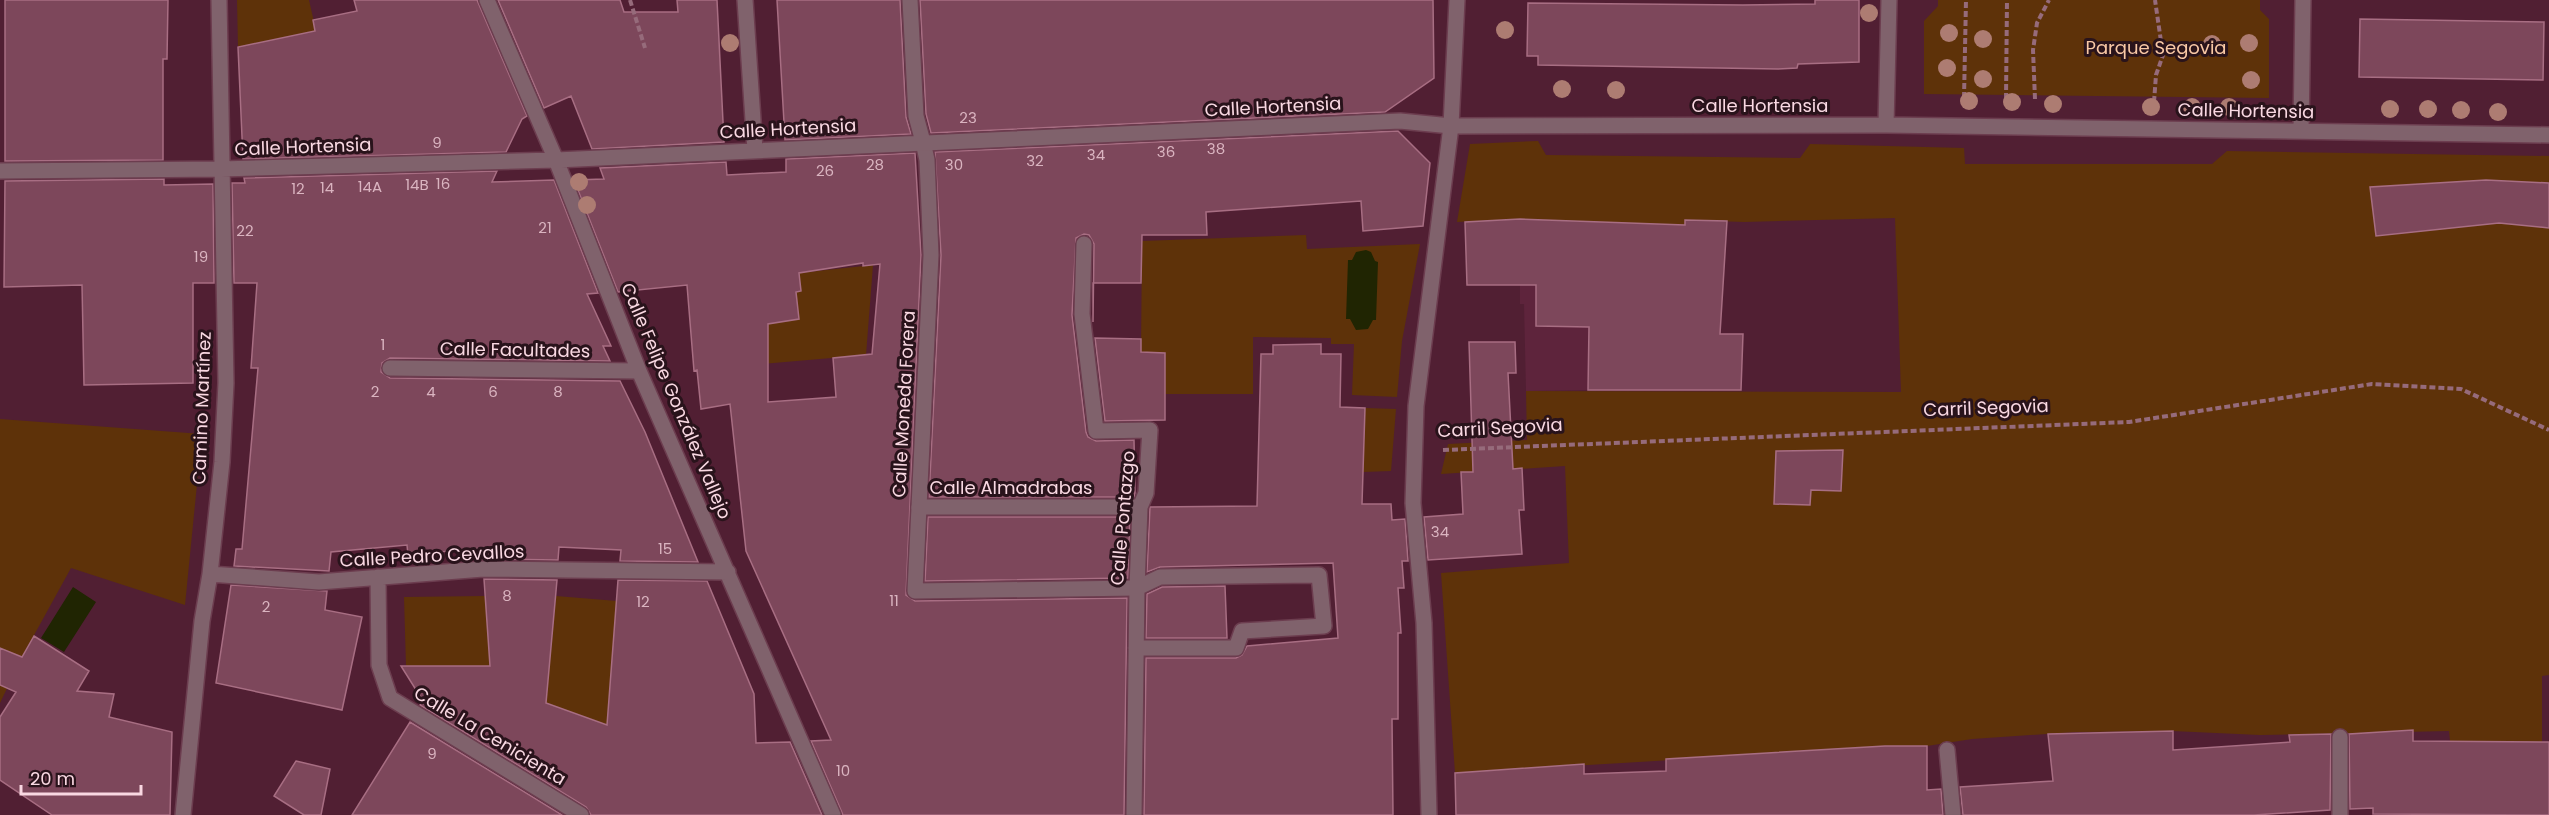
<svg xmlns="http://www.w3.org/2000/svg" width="2549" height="815" font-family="Poppins,sans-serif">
	<rect width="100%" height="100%" fill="#511f33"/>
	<path fill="#5e243c" d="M 1520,219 L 1661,224 L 1658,389 L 1526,391 L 1524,304 L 1520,304 Z"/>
	<path fill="#5e3209" d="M 237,0 L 309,0 L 316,31 L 238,47 Z
		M 1938,0 L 2260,0 L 2260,10 L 2269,19 L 2269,98 L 1924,94 L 1924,21 L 1938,6 Z
		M 1538,141 L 1546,155 L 1800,158 L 1810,144 L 1964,148 L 1965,164 L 2212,164 L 2227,151 L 2549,156 L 2549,675 L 2542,676 L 2542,742 L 2450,741 L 2449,731 L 2260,735 L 2172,731 L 2076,732 L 1972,739 L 1927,746 L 1874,746 L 1873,748 L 1455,773 L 1441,573 L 1569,563 L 1565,466 L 1441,474 L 1448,444 L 1527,440 L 1526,391 L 1901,392 L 1895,218 L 1744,222 L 1685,220 L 1685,225 L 1520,219 L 1457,222 L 1470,144 Z
		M 1306,235 L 1307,249 L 1420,244 L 1402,341 L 1397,397 L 1352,395 L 1354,344 L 1331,344 L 1331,338 L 1253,337 L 1253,394 L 1165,394 L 1165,353 L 1141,352 L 1142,241 Z
		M 873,265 L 866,355 L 752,365 L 749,327 L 784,321 L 796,292 L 801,291 L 799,273 Z
		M 1365,408 L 1396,409 L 1391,471 L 1363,472 Z
		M 0,419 L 202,434 L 185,605 L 71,568 L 22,657 L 0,703 Z
		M 485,596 L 490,655 L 551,651 L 556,596 L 617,601 L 607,725 L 546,703 L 548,684 L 514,672 L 406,666 L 404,597 Z"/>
	<path fill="#202502" d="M 1366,250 L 1371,252 L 1375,261 L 1378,262 L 1376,320 L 1373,320 L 1368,329 L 1356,330 L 1350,319 L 1346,319 L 1348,260 L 1352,260 L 1356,252 Z
		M 73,587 L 96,602 L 64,652 L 41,638 Z"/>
	<path fill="#7d475b" stroke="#a86e83" stroke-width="1.5" fill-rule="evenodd" d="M 5,0 L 168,0 L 167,59 L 163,59 L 163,160 L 5,161 Z
		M 354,0 L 477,0 L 527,116 L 522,119 L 506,152 L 243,159 L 238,47 L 315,31 L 313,20 L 357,11 Z
		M 498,0 L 620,0 L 624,12 L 678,12 L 677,0 L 717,0 L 724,142 L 592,149 L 571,96 L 544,108 Z
		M 777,0 L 900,0 L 906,117 L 911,134 L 785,140 Z
		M 920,0 L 1433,0 L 1434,78 L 1385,112 L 931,133 L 926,114 Z
		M 1815,0 L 1859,0 L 1859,62 L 1798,64 L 1797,68 L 1778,69 L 1538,65 L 1538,56 L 1527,56 L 1528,3 L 1743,5 L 1815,4 Z
		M 2360,19 L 2544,22 L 2543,80 L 2359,77 Z
		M 1398,131 L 1430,163 L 1423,226 L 1363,231 L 1361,201 L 1206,212 L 1207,235 L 1142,235 L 1141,283 L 1093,283 L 1093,322 L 1094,244 L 1089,235 L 1084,234 L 1076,238 L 1072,315 L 1086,432 L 1088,437 L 1096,441 L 1134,440 L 1135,493 L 1134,497 L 929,497 L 941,255 L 935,152 Z
		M 915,153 L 921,255 L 906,595 L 915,601 L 1127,598 L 1124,815 L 843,815 L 811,741 L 831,740 L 746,551 L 730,404 L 701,409 L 697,370 L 694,371 L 687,285 L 618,292 L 574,180 L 604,179 L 600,168 L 726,162 L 727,175 L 786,172 L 786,159 ZM 863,263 L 863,266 L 880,264 L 872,354 L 833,358 L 836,397 L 768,402 L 768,324 L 799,319 L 796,292 L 801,291 L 799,273 Z
		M 497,171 L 492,182 L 554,180 L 598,293 L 587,294 L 611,346 L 603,346 L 610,361 L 390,358 L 382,363 L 381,372 L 390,378 L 620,381 L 645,432 L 698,562 L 620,561 L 621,550 L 559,547 L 558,560 L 482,559 L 482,548 L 408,555 L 407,545 L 331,552 L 329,571 L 234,566 L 236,549 L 242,549 L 258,368 L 251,368 L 257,283 L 234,283 L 232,183 L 245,183 L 244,178 Z
		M 164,179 L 164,185 L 213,184 L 214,283 L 193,283 L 193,383 L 84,385 L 82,285 L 4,287 L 5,181 Z
		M 2486,180 L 2549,183 L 2549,228 L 2499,223 L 2376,236 L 2370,187 Z
		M 1520,219 L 1685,225 L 1685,220 L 1727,221 L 1720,334 L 1743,334 L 1741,390 L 1588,390 L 1589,327 L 1536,326 L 1536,285 L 1467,285 L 1465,222 Z
		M 1095,338 L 1141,339 L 1141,352 L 1165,353 L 1165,420 L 1105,421 Z
		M 1469,342 L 1515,342 L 1516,373 L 1508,373 L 1513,469 L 1522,468 L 1524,510 L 1519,510 L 1522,554 L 1428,560 L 1424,517 L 1463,514 L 1461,472 L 1473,472 Z
		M 1321,344 L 1321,354 L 1341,354 L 1340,407 L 1365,408 L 1362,504 L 1391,504 L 1392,520 L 1405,519 L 1408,561 L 1402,561 L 1404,588 L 1398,588 L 1401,633 L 1398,633 L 1398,719 L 1392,719 L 1393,815 L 1144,815 L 1146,658 L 1236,658 L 1242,655 L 1247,646 L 1338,638 L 1333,563 L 1160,567 L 1147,572 L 1150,507 L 1257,506 L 1261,354 L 1273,354 L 1273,345 Z
		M 1843,450 L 1841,491 L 1811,490 L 1810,505 L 1774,504 L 1776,451 Z
		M 928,517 L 1130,517 L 1128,578 L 925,581 Z
		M 484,579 L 557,580 L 546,703 L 607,725 L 618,580 L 707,581 L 754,694 L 756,743 L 790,742 L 822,815 L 591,815 L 586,807 L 420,705 L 423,701 L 401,666 L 490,666 Z
		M 231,585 L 327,591 L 325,610 L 362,617 L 342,710 L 216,683 Z
		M 1225,586 L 1227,638 L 1146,638 L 1147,594 L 1162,587 Z
		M 34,636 L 89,671 L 77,691 L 114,694 L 109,717 L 172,732 L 170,815 L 52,815 L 0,780 L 0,717 L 16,692 L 0,685 L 0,648 L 22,657 Z
		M 410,722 L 562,815 L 352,815 Z
		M 2413,730 L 2413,741 L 2549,742 L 2549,815 L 2373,814 L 2373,808 L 2350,809 L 2349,734 Z
		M 2173,731 L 2173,750 L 2290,742 L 2289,735 L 2331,734 L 2330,810 L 2254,815 L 1963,815 L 1960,787 L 2053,781 L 2048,734 Z
		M 1885,746 L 1927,746 L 1927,790 L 1941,789 L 1943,815 L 1456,815 L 1455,773 L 1584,764 L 1584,774 L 1666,771 L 1666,759 Z
		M 296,761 L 330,769 L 321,815 L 304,815 L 274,796 Z"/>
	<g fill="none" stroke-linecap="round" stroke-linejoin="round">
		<defs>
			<path id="pedestrian" d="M 923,142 L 927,160 L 931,255 L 915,591 L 1137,588"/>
			<path id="minor" d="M 487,0 L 556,160 L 639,371 L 833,815
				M 745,0 L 755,150
				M 910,0 L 916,116 L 923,142
				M 1886,125 L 1889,0
				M 2301,131 L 2303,0
				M 0,171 L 221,169 L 556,160 L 1400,121 L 1451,126 L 1886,125 L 2549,135
				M 1084,244 L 1082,314 L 1096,431 L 1150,430 L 1146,493 L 1140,507 L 1137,588 L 1134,815
				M 390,368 L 639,371
				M 919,507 L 1140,507
				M 210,574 L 319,582 L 483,569 L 728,572
				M 378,577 L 379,665 L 390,698 L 581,815
				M 1136,648 L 1236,648 L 1242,631 L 1324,626 L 1319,575 L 1160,577 L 1137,588
				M 1947,750 L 1953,815
				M 183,815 L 202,621 L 210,574 L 222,462 L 226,383 L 219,0
				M 1429,815 L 1424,623 L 1413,503 L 1416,406 L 1451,126 L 1457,0
				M 2340,815 L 2340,737"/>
		</defs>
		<use href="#pedestrian" stroke="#6c3d4f" stroke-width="18"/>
		<use href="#minor" stroke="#6c3d4f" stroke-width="18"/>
		<path stroke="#966b7b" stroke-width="4" stroke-dasharray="6 3" stroke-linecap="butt" d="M 630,0 L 645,48
			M 1964,98 L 1966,0
			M 2006,99 L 2007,0
			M 2035,99 L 2033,50 L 2037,23 L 2049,0
			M 2154,102 L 2156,75 L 2163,55 L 2155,0
			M 1443,450 L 2129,422 L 2372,384 L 2461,389 L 2549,430"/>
		<use href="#pedestrian" stroke="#80626c" stroke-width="15"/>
		<use href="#minor" stroke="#80626c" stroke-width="15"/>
	</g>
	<g fill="#ad7c72">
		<circle cx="1869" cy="13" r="9"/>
		<circle cx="1505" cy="30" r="9"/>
		<circle cx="1949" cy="33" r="9"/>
		<circle cx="1983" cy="39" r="9"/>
		<circle cx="730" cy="43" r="9"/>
		<circle cx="2249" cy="43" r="9"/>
		<circle cx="2212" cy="44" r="9"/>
		<circle cx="1947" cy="68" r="9"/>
		<circle cx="1983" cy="79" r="9"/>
		<circle cx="2251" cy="80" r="9"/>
		<circle cx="1562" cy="89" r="9"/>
		<circle cx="1616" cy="90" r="9"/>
		<circle cx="1969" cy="101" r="9"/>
		<circle cx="2012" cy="102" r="9"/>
		<circle cx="2053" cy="104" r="9"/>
		<circle cx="2151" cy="107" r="9"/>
		<circle cx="2192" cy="107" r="9"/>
		<circle cx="2229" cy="107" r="9"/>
		<circle cx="2390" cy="109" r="9"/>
		<circle cx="2428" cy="109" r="9"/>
		<circle cx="2461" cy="110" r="9"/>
		<circle cx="2498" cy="112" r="9"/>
		<circle cx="579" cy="182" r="9"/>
		<circle cx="587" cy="205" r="9"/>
	</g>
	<g text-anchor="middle" stroke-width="6" stroke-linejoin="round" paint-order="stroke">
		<g font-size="15" fill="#dab4c0">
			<text x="968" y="123">23</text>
			<text x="437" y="148">9</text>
			<text x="1216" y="154">38</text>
			<text x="1166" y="157">36</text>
			<text x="1096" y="160">34</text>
			<text x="1035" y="166">32</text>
			<text x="875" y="170">28</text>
			<text x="954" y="170">30</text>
			<text x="825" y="176">26</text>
			<text x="443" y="189">16</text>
			<text x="417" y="190">14B</text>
			<text x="370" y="192">14A</text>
			<text x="327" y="193">14</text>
			<text x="298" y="194">12</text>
			<text x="545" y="233">21</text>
			<text x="245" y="236">22</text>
			<text x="201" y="262">19</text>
			<text x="383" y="350">1</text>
			<text x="375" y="397">2</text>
			<text x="431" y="397">4</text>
			<text x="493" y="397">6</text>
			<text x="558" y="397">8</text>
			<text x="1440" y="537">34</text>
			<text x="665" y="554">15</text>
			<text x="507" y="601">8</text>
			<text x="894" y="606">11</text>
			<text x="643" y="607">12</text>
			<text x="266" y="612">2</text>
			<text x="432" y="759">9</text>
			<text x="843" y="776">10</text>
		</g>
		<g font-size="18" fill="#f9c8a5" stroke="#29131b">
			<text x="2156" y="54">Parque Segovia</text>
		</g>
		<g font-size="18" fill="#f9d8e2" stroke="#29131b">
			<text x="1760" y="112">Calle Hortensia</text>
			<text transform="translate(1273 107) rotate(-3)" y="6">Calle Hortensia</text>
			<text transform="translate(2246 111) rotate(1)" y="6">Calle Hortensia</text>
			<text transform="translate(788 129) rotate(-3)" y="6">Calle Hortensia</text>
			<text transform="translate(303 147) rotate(-2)" y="6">Calle Hortensia</text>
			<text transform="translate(515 350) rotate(1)" y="6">Calle Facultades</text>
			<text transform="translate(676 401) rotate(67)" y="6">Calle Felipe González Vallejo</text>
			<text transform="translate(904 404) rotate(-87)" y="6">Calle Moneda Forera</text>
			<text transform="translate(202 408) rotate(-88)" y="6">Camino Martínez</text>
			<text transform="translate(1986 408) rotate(-2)" y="6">Carril Segovia</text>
			<text transform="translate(1500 428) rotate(-3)" y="6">Carril Segovia</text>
			<text x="1011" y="494">Calle Almadrabas</text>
			<text transform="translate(1123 518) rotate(-85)" y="6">Calle Pontazgo</text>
			<text transform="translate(432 556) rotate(-3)" y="6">Calle Pedro Cevallos</text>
			<text transform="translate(490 736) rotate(31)" y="6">Calle La Cenicienta</text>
		</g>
	</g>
	<path d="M21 785v9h120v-9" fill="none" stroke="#f9d8e2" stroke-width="3"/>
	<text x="30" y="785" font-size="18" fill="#f9d8e2" stroke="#29131b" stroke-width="4.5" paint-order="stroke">20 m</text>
</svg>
